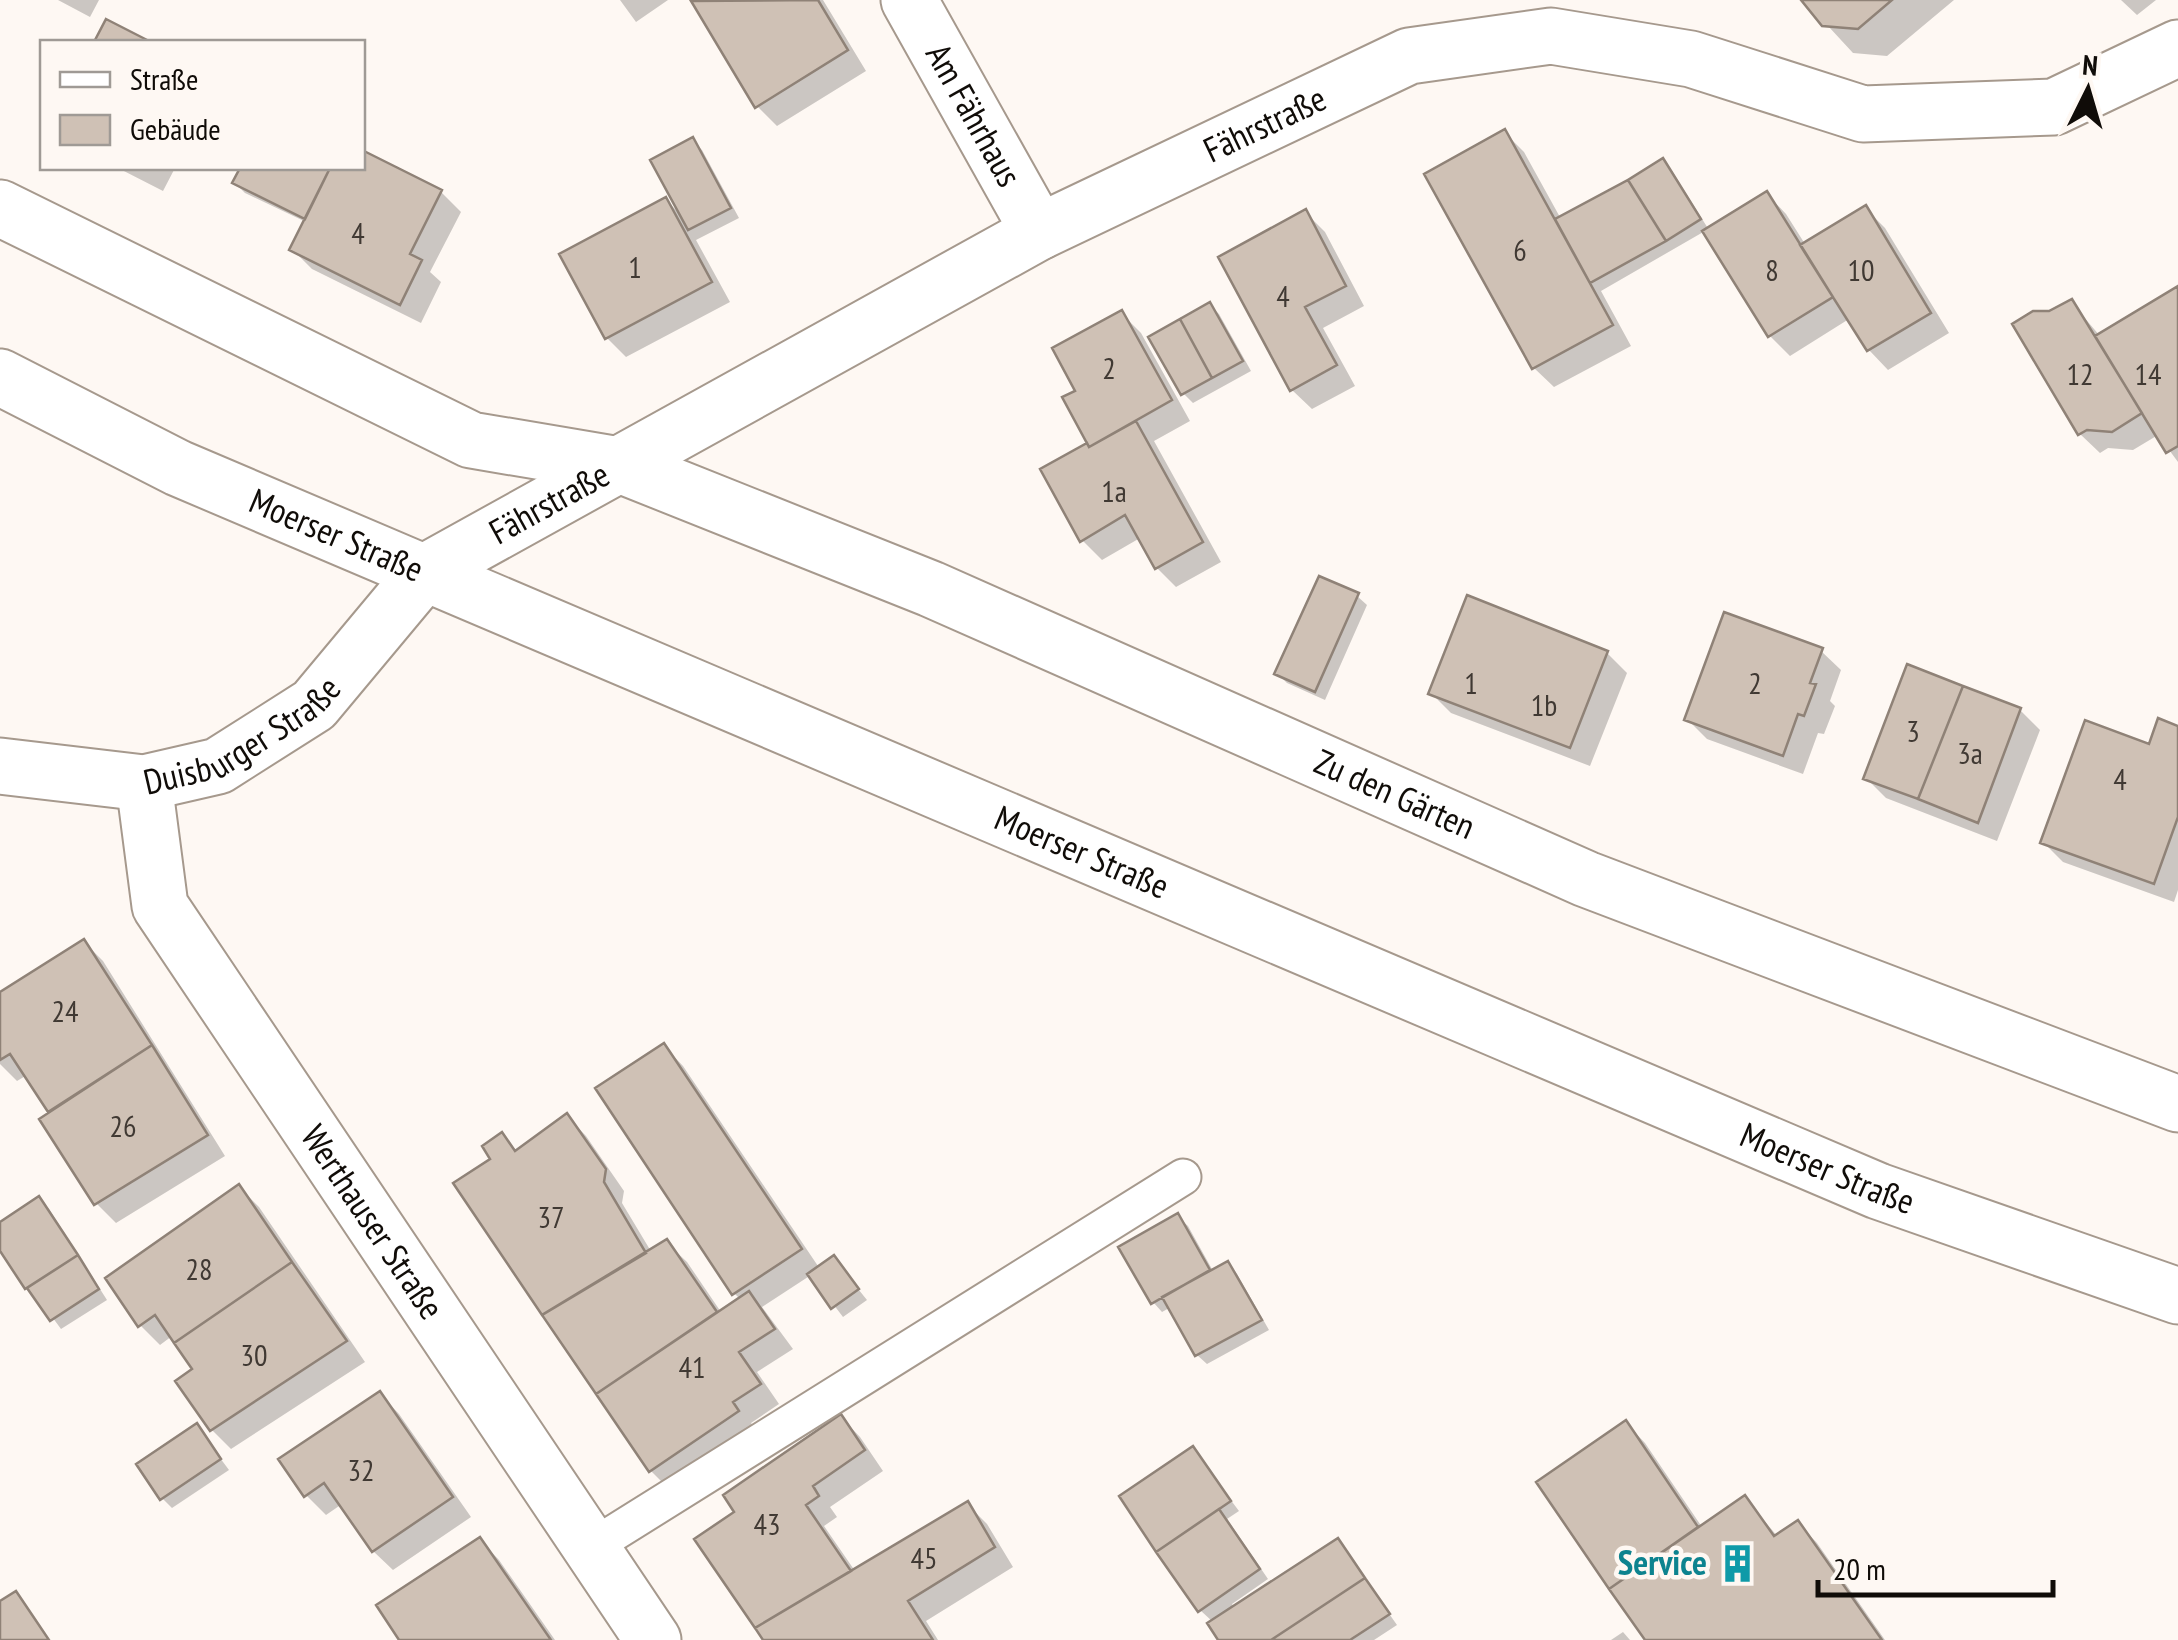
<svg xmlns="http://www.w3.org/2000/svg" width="2178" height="1640" font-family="'PT Sans Narrow',sans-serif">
	<rect width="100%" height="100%" fill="#fef8f3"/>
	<path fill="#0003" d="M 58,0 L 99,0 L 90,17 Z
		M 620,0 L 668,0 L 636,22 Z
		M 697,0 L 823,0 L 866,71 L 777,126 L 757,106 L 694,2 Z
		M 1804,0 L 1954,0 L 1887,56 L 1853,53 Z
		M 2121,0 L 2156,0 L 2137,15 Z
		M 1504,132 L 1524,152 L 1561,219 L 1662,161 L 1672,171 L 1709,230 L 1767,194 L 1786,214 L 1805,244 L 1865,208 L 1885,228 L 1949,333 L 1888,370 L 1869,350 L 1849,319 L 1790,356 L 1770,336 L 1705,231 L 1601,291 L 1631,346 L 1554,387 L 1534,368 Z
		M 693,141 L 702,150 L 739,218 L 696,240 L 730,302 L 626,357 L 607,338 L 666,200 L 682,216 Z
		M 362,153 L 441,192 L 461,212 L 430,272 L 441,282 L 421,323 L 312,269 L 292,249 L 306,222 L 245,193 L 235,183 L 243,168 L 362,168 Z
		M 118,168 L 175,168 L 163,191 Z
		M 1305,212 L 1325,232 L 1364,306 L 1323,328 L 1355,386 L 1312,409 L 1292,390 L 1221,258 Z
		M 2178,289 L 2178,462 L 2158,435 L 2133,450 L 2108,448 L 2100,453 L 2080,434 L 2050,314 L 2071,302 L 2100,336 Z
		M 1210,305 L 1219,314 L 1251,371 L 1193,403 L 1183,393 Z
		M 1121,313 L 1141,333 L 1190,421 L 1154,441 L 1221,562 L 1176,587 L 1157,568 L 1140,538 L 1102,560 L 1082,540 L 1043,470 L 1090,444 L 1079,392 Z
		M 1357,596 L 1367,605 L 1325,700 L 1287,683 L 1277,673 Z
		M 1821,651 L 1841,670 L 1830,701 L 1835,706 L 1824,734 L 1818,733 L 1803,774 L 1707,739 L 1687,719 Z
		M 1607,653 L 1627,673 L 1590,766 L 1451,713 L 1431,693 Z
		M 2020,710 L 2040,730 L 1997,841 L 1886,798 L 1866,778 Z
		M 2178,729 L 2178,890 L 2174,902 L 2063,862 L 2043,842 L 2150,747 Z
		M 84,942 L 103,961 L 225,1156 L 116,1223 L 96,1203 L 52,1113 L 27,1075 L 17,1081 L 0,1064 L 0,995 Z
		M 664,1046 L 683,1066 L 820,1269 L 834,1259 L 867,1300 L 843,1317 L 811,1275 L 762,1307 L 793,1349 L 757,1372 L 779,1404 L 751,1423 L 757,1431 L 670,1490 L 650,1470 L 456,1183 L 494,1159 L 502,1135 L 518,1152 L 567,1116 L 586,1136 L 624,1191 L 622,1203 L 652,1253 L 667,1243 L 687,1262 L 721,1312 L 741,1300 L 734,1293 Z
		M 239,1187 L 259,1207 L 365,1362 L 231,1449 L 211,1429 L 195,1370 L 172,1336 L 160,1345 L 140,1325 Z
		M 39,1199 L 49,1209 L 107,1300 L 61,1329 L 0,1246 L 0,1225 Z
		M 1178,1217 L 1188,1226 L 1213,1271 L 1228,1264 L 1237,1274 L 1269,1330 L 1207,1364 L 1197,1355 L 1171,1307 L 1162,1312 L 1153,1302 Z
		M 380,1394 L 399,1414 L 471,1517 L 393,1570 L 373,1551 L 342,1504 L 326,1515 L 306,1495 Z
		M 841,1417 L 860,1437 L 883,1471 L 830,1507 L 837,1517 L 824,1526 L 855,1571 L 967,1504 L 987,1524 L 1013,1567 L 926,1621 L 938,1640 L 766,1640 L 738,1513 Z
		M 1626,1423 L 1645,1443 L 1702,1527 L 1745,1498 L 1778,1537 L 1798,1523 L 1817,1543 L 1885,1640 L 1649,1640 L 1540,1482 Z
		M 197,1427 L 229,1470 L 172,1508 L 162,1498 Z
		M 1193,1450 L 1239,1511 L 1227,1519 L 1268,1579 L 1232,1604 L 1234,1608 L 1338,1541 L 1397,1625 L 1374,1640 L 1222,1640 L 1213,1622 L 1200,1610 Z
		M 480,1540 L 499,1560 L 555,1640 L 402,1640 Z
		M 1623,1632 L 1630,1640 L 1611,1640 Z"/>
	<path fill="#cfc1b5" stroke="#8f8277" stroke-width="2.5" d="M 818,0 L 848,50 L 755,108 L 691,1 Z
		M 1801,0 L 1892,0 L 1858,29 L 1822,26 Z
		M 106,19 L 151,42 L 94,42 Z
		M 1505,129 L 1613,325 L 1532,369 L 1424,174 Z
		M 693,137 L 731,208 L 688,230 L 650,160 Z
		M 362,150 L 442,190 L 410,254 L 422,260 L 400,305 L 289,250 L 330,168 L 362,168 Z
		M 1663,158 L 1701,219 L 1666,241 L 1628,180 Z
		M 240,168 L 330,168 L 305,219 L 232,183 Z
		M 1628,180 L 1666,241 L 1590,283 L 1555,219 Z
		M 1767,191 L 1833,297 L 1768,337 L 1702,231 Z
		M 666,197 L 712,282 L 605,339 L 559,254 Z
		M 1866,205 L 1931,313 L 1867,351 L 1800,245 Z
		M 1306,209 L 1346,286 L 1305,307 L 1337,365 L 1290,391 L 1218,257 Z
		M 2178,286 L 2178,446 L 2166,453 L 2095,336 Z
		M 2072,299 L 2142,413 L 2112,432 L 2087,430 L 2078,435 L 2012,324 L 2033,311 L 2049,311 Z
		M 1210,302 L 1243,361 L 1212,378 L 1180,319 Z
		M 1122,310 L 1172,400 L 1089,447 L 1062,397 L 1075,391 L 1052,348 Z
		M 1180,319 L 1212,378 L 1181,395 L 1148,337 Z
		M 1136,421 L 1203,542 L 1155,569 L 1125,515 L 1080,542 L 1040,469 L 1087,443 L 1089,447 Z
		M 1319,576 L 1359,593 L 1315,692 L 1274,674 Z
		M 1467,595 L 1608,651 L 1570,748 L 1428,694 Z
		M 1724,612 L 1823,648 L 1810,683 L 1816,684 L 1804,716 L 1798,714 L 1783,756 L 1684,720 Z
		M 1907,664 L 1963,686 L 1918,799 L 1863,779 Z
		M 1963,686 L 2021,708 L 1978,823 L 1918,799 Z
		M 2158,718 L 2178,726 L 2178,817 L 2154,884 L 2040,843 L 2085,720 L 2149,744 Z
		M 84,939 L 152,1045 L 48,1112 L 10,1054 L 0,1060 L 0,992 Z
		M 664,1043 L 802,1249 L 732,1295 L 595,1088 Z
		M 152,1045 L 208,1135 L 94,1205 L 39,1119 Z
		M 567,1113 L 606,1169 L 604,1182 L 646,1253 L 542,1315 L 453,1183 L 490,1159 L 482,1146 L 502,1132 L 515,1151 Z
		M 239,1184 L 292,1262 L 174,1343 L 155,1315 L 138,1327 L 105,1278 Z
		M 39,1196 L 78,1255 L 25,1289 L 0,1251 L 0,1222 Z
		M 1178,1213 L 1210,1270 L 1151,1304 L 1118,1247 Z
		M 667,1239 L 717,1312 L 596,1394 L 542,1315 Z
		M 78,1255 L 99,1289 L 50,1321 L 27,1288 Z
		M 834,1255 L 859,1289 L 831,1309 L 807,1274 Z
		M 1228,1261 L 1262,1320 L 1195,1356 L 1162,1297 Z
		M 292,1262 L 347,1341 L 210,1431 L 175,1381 L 192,1369 L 174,1343 Z
		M 749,1291 L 775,1329 L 739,1352 L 761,1384 L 733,1402 L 739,1411 L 649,1472 L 596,1394 Z
		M 380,1391 L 453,1497 L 372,1552 L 324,1483 L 304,1497 L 278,1459 Z
		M 841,1414 L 865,1450 L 813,1486 L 819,1496 L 806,1505 L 851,1571 L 755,1628 L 694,1539 L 734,1512 L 723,1495 Z
		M 1626,1420 L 1698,1527 L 1609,1589 L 1536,1482 Z
		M 197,1423 L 221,1459 L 160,1500 L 136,1464 Z
		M 1193,1446 L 1231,1501 L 1156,1552 L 1119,1496 Z
		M 1745,1495 L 1774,1536 L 1798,1520 L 1882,1640 L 1645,1640 L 1609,1589 Z
		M 968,1501 L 995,1547 L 908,1601 L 933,1640 L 763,1640 L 755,1628 Z
		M 1219,1509 L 1260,1569 L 1198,1612 L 1156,1552 Z
		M 480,1537 L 551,1640 L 399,1640 L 376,1605 Z
		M 1338,1538 L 1365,1578 L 1271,1640 L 1218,1640 L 1207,1623 Z
		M 1365,1578 L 1390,1614 L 1350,1640 L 1271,1640 Z
		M 16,1591 L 49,1640 L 0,1640 L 0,1601 Z"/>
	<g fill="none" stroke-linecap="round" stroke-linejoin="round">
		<defs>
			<path id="lane" d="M 590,1548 L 1183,1177"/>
			<g id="street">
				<path id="s1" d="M 909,0 L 1039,232"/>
				<path id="s2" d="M 0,208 L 471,440 L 620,465 L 931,589 L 1586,879 L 2178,1104"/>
				<path id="s3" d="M 0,766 L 144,783 L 218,766 L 314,705 L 425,572 L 1039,232 L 1409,56 L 1551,36 L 1691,59 L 1863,114 L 2054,107 L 2178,48"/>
				<path id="s4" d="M 144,783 L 160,906 L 653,1640"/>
			</g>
			<g id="secondary">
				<path id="s5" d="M 0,377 L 178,468 L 1878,1191 L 2178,1296"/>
			</g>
		</defs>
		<use href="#lane" stroke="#a6998d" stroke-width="39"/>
		<use href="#street" stroke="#a6998d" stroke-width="59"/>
		<use href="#secondary" stroke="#a6998d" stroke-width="59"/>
		<use href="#lane" stroke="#fff" stroke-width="35"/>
		<use href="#street" stroke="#fff" stroke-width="55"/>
		<use href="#secondary" stroke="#fff" stroke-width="55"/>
	</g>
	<defs>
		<symbol id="building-bare" viewBox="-9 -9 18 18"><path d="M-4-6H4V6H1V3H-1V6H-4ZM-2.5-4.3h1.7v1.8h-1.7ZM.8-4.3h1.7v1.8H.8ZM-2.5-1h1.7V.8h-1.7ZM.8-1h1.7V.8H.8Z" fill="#0f9aa8" stroke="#fef8f3" stroke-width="2.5" paint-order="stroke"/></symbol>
	</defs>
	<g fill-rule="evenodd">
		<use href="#building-bare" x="1710" y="1536" width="55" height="55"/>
	</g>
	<g text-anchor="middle" stroke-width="9" stroke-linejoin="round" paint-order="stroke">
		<g font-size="30" fill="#403933">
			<text x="358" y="244">4</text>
			<text x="1520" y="261">6</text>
			<text x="635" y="278">1</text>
			<text x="1772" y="281">8</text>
			<text x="1861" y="281">10</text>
			<text x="1283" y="307">4</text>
			<text x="1109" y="379">2</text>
			<text x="2080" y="385">12</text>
			<text x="2148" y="385">14</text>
			<text x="1114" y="502">1a</text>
			<text x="1471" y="694">1</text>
			<text x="1755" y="694">2</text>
			<text x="1544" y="716">1b</text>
			<text x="1913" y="742">3</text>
			<text x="1970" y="764">3a</text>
			<text x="2120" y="790">4</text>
			<text x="65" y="1022">24</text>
			<text x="123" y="1137">26</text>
			<text x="551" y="1228">37</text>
			<text x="199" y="1280">28</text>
			<text x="254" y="1366">30</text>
			<text x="692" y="1378">41</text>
			<text x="361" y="1481">32</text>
			<text x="767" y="1535">43</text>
			<text x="924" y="1569">45</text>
		</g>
		<g font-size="35" fill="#100c08" stroke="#fef8f3">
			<text dy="12" stroke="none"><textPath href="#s1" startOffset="132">Am Fährhaus</textPath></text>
			<text dy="12" stroke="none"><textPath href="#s3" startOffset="1460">Fährstraße</textPath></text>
			<text dy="12" stroke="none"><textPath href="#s3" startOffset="650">Fährstraße</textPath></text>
			<text dy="12" stroke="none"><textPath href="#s5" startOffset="372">Moerser Straße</textPath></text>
			<text dy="12" stroke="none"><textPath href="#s3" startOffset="255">Duisburger Straße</textPath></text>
			<text dy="12" stroke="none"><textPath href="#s2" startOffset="1518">Zu den Gärten</textPath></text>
			<text dy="12" stroke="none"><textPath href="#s5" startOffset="1182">Moerser Straße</textPath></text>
			<text dy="12" stroke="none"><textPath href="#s5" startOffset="1992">Moerser Straße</textPath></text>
			<text dy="12" stroke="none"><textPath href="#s4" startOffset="505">Werthauser Straße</textPath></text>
		</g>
		<g font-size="35" font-weight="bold" fill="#0d838f" stroke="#fef8f3" text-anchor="end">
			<text x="1707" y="1575">Service</text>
		</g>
	</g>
	<rect x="40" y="40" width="325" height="130" fill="#fef8f3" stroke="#9f9a95" stroke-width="2.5"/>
	<rect x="60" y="72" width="50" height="15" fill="#ffffff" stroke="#9f9a95" stroke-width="2.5"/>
	<text x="130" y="90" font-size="30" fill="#100c08">Straße</text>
	<rect x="60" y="115" width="50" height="30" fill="#cfc1b5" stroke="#9f9a95" stroke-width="2.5"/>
	<text x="130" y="140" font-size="30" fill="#100c08">Gebäude</text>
	<g transform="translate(2088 90) rotate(5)" stroke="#fef8f3" stroke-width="8" paint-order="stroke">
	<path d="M0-8L18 38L0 25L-18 38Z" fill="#100c08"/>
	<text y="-15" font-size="28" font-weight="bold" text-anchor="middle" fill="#100c08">N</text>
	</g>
	<path d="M1818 1580v15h235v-15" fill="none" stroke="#100c08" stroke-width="5"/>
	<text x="1833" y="1580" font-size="30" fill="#100c08" stroke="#fef8f3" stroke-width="8" paint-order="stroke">20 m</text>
</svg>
